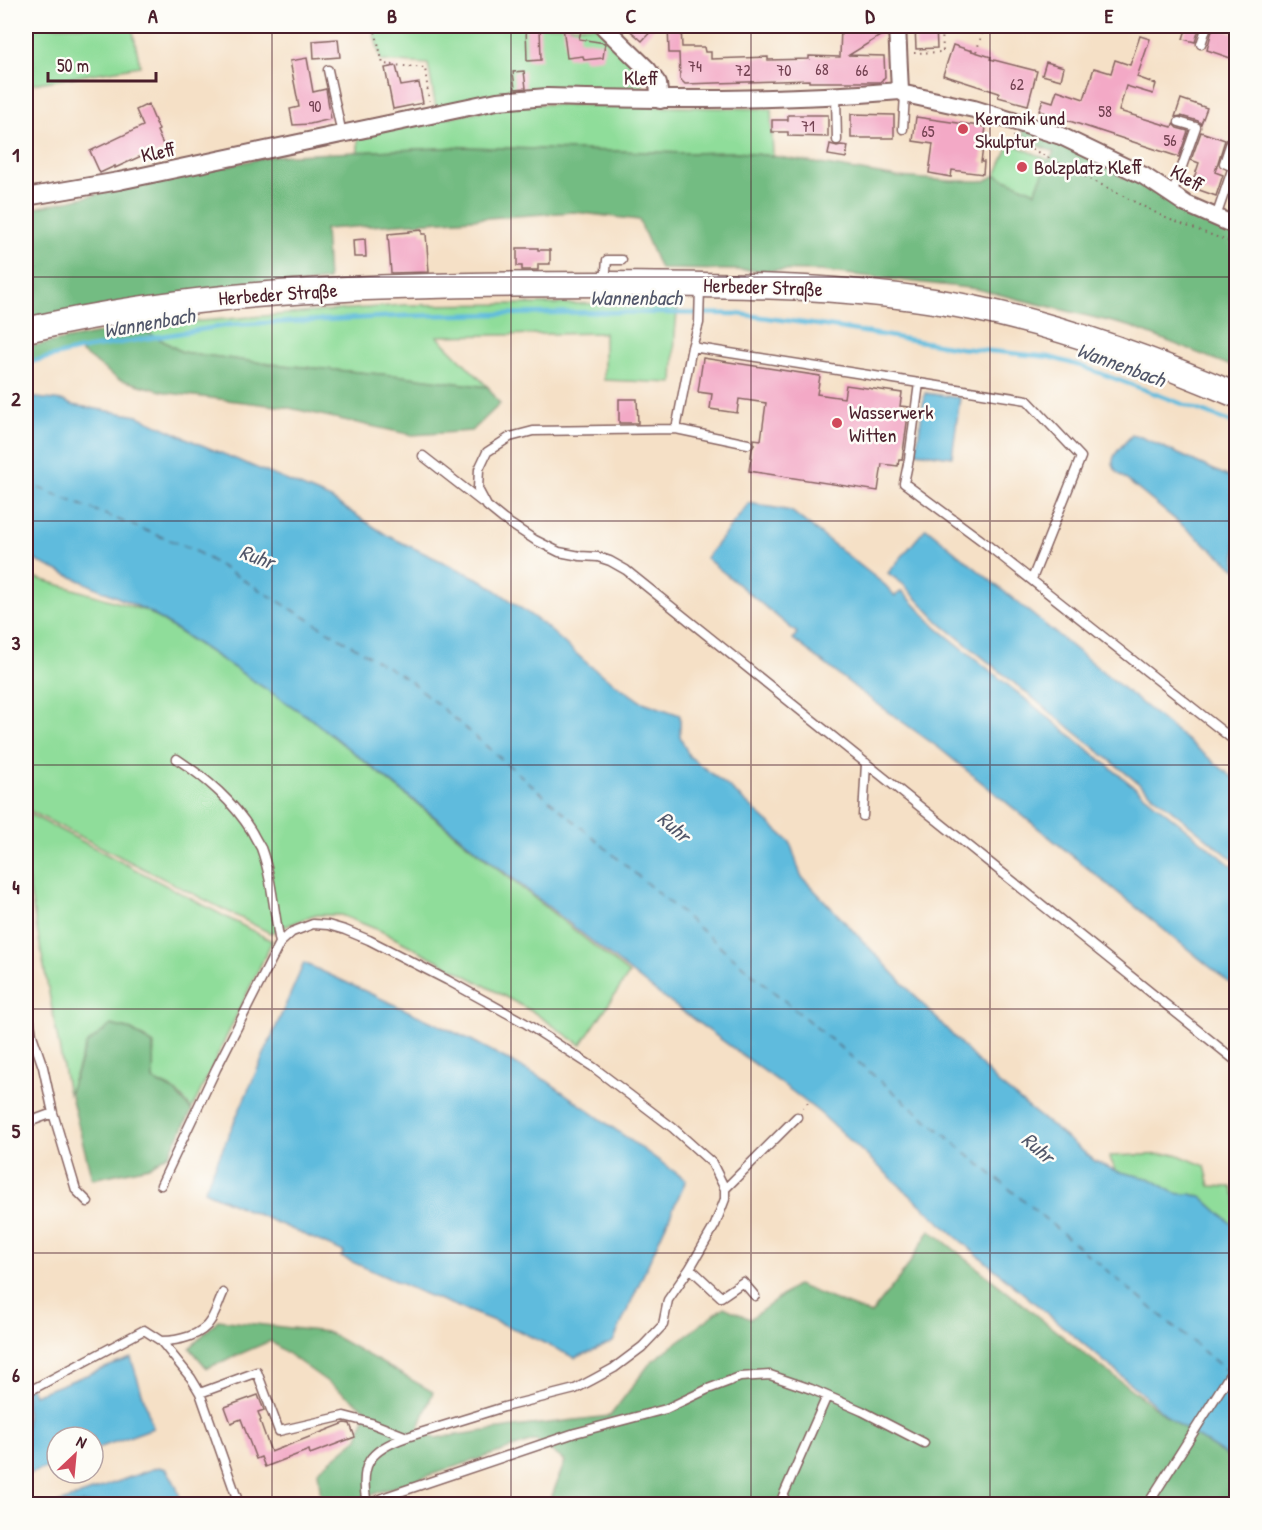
<svg xmlns="http://www.w3.org/2000/svg" width="1262" height="1530" font-family="'Patrick Hand',sans-serif">
	<rect width="100%" height="100%" fill="#fdfcf7"/>
	<filter id="ink" filterUnits="userSpaceOnUse"><feTurbulence type="fractalNoise" baseFrequency=".0167" numOctaves="2"/><feDisplacementMap in="SourceGraphic" scale="12" xChannelSelector="R" yChannelSelector="G"/><feConvolveMatrix kernelMatrix="1 2 1 2 8 2 1 2 1" color-interpolation-filters="sRGB"/></filter>
	<filter id="wash" filterUnits="userSpaceOnUse"><feTurbulence type="fractalNoise" baseFrequency=".008" numOctaves="4" result="noise"/><feDisplacementMap in="SourceGraphic" scale="24" xChannelSelector="R" yChannelSelector="G"/><feGaussianBlur stdDeviation="1.35" result="paint"/><feColorMatrix in="noise" values="0 0 0 0 0 0 0 0 0 0 0 0 0 0 0 0 0 1.4 0 .05"/><feComposite in="paint" operator="in"/></filter>
	<g filter="url(#wash)">
		<rect width="100%" height="100%" fill="#f5e0c6"/>
		<path fill="#8fdd9a" stroke="#6c7e62" stroke-width="1.5" d="M 26,26 L 132,26 L 140,66 L 26,85 Z
			M 372,26 L 596,26 L 642,72 L 645,81 L 642,87 L 637,91 L 436,108 L 428,64 L 381,61 Z
			M 534,104 L 771,109 L 773,156 L 737,152 L 687,153 L 461,147 L 358,152 L 358,135 L 500,107 Z
			M 1010,143 L 1049,160 L 1035,192 L 996,175 Z
			M 678,303 L 675,333 L 673,383 L 604,380 L 604,333 L 437,336 L 488,387 L 402,376 L 270,364 L 182,352 L 137,326 L 403,305 Z
			M 26,575 L 147,611 L 310,718 L 629,974 L 581,1045 L 533,1012 L 458,971 L 381,931 L 341,915 L 313,915 L 270,933 L 26,809 Z
			M 26,812 L 272,941 L 192,1109 L 176,1091 L 153,1080 L 154,1044 L 132,1030 L 111,1025 L 86,1045 L 68,1094 L 26,871 Z
			M 1176,1154 L 1205,1166 L 1210,1186 L 1231,1187 L 1236,1197 L 1236,1228 L 1203,1198 L 1191,1194 L 1181,1195 L 1173,1192 L 1151,1179 L 1116,1171 L 1109,1156 Z"/>
		<path fill="#73bc82" stroke="#5e6e56" stroke-width="1.5" d="M 1022,129 L 1058,139 L 1122,177 L 1137,179 L 1236,231 L 1236,368 L 1129,326 L 977,289 L 820,271 L 660,269 L 639,220 L 574,212 L 325,229 L 328,280 L 26,319 L 26,210 L 272,156 L 461,147 L 687,153 L 737,152 L 773,156 L 897,177 L 951,181 L 985,181 L 996,175 L 1035,192 L 1049,160 L 1054,152 L 1026,141 Z
			M 137,326 L 182,352 L 270,364 L 402,376 L 488,387 L 500,404 L 472,431 L 412,435 L 285,407 L 169,393 L 118,379 L 78,350 L 26,363 L 26,347 Z
			M 111,1025 L 131,1030 L 153,1045 L 153,1080 L 175,1092 L 192,1111 L 169,1154 L 149,1167 L 92,1179 L 70,1092 L 86,1045 Z
			M 930,1230 L 1082,1352 L 1173,1421 L 1236,1462 L 1236,1504 L 549,1504 L 565,1461 L 536,1440 L 382,1491 L 347,1504 L 326,1504 L 321,1499 L 318,1471 L 358,1438 L 367,1410 L 270,1341 L 207,1368 L 190,1348 L 218,1320 L 327,1332 L 433,1392 L 417,1432 L 435,1438 L 514,1427 L 610,1416 L 651,1362 L 724,1307 L 750,1319 L 797,1285 L 871,1314 L 906,1269 Z"/>
		<path fill="#5fbbdd" stroke="#546d84" stroke-width="1.5" d="M 925,393 L 960,398 L 952,457 L 916,452 Z
			M 26,395 L 28,397 L 63,401 L 72,405 L 138,416 L 197,443 L 331,499 L 388,536 L 483,581 L 543,624 L 589,665 L 640,701 L 680,715 L 680,736 L 689,756 L 730,788 L 790,842 L 801,876 L 998,1083 L 1095,1161 L 1116,1171 L 1151,1179 L 1173,1192 L 1180,1194 L 1191,1194 L 1203,1198 L 1236,1228 L 1236,1462 L 1173,1421 L 1117,1372 L 955,1236 L 820,1113 L 793,1092 L 656,992 L 310,718 L 148,611 L 30,558 L 26,558 Z
			M 1132,435 L 1141,437 L 1236,480 L 1236,569 L 1118,473 C 1104,459 1122,447 1132,435 Z
			M 749,503 L 791,511 L 885,585 L 895,596 L 902,591 L 936,627 L 1236,869 L 1236,988 L 939,748 L 865,695 L 793,639 L 797,633 L 706,558 Z
			M 926,528 L 1236,780 L 1236,862 L 940,623 L 903,584 L 888,573 Z
			M 304,963 L 471,1040 L 547,1081 L 686,1180 L 613,1342 L 575,1358 L 517,1330 L 420,1292 L 341,1257 L 344,1252 L 204,1191 Z
			M 131,1358 L 153,1428 L 93,1450 L 93,1437 L 57,1437 L 57,1464 L 26,1475 L 26,1389 L 31,1386 L 34,1395 Z
			M 158,1467 L 166,1469 C 175,1480 178,1491 182,1504 L 56,1504 Z"/>
		<g fill="none" stroke-linecap="round" stroke-linejoin="round">
			<path stroke="#5fbbdd" stroke-width="4.5" d="M 26,363 L 78,350 L 229,325 L 403,316 L 598,312 L 739,314 L 840,328 L 960,348 L 1049,357 L 1081,366 L 1236,424"/>
			<path stroke="#515669" stroke-width="1.5" stroke-dasharray="8 6" stroke-linecap="butt" d="M 26,483 L 192,549 L 409,680 L 762,982 L 1227,1371"/>
		</g>
		<g id="blocks">
			<path fill="#f3a9c6" d="M 526,26 L 540,26 L 541,60 L 527,61 Z
				M 563,26 L 567,26 L 581,31 L 579,39 L 605,43 L 603,58 L 584,60 L 583,56 L 567,58 Z
				M 625,26 L 656,26 L 642,41 Z
				M 668,26 L 681,26 L 682,47 L 704,47 L 705,52 L 711,52 L 711,59 L 768,57 L 768,60 L 809,59 L 809,56 L 840,57 L 841,26 L 847,26 L 849,30 L 856,26 L 858,30 L 864,26 L 867,30 L 874,26 L 881,26 L 885,33 L 849,55 L 884,56 L 885,77 L 880,82 L 809,82 L 809,80 L 685,84 L 680,79 L 679,53 L 669,53 Z
				M 915,26 L 936,26 L 937,48 L 916,49 Z
				M 1187,26 L 1200,26 L 1195,42 L 1183,39 Z
				M 1213,26 L 1236,34 L 1236,60 L 1207,50 Z
				M 1140,36 L 1150,39 L 1137,77 L 1156,84 L 1153,94 L 1126,86 L 1119,111 L 1172,127 L 1173,124 L 1177,128 L 1188,131 L 1179,157 L 1039,111 L 1043,99 L 1053,102 L 1057,90 L 1084,99 L 1094,68 L 1111,73 L 1115,60 L 1130,65 Z
				M 338,39 L 340,57 L 314,59 L 313,41 Z
				M 953,45 L 991,57 L 990,59 L 1037,71 L 1028,105 L 998,97 L 999,93 L 943,75 Z
				M 307,58 L 313,92 L 326,89 L 331,119 L 310,124 L 293,125 L 290,109 L 299,107 L 290,61 Z
				M 1046,62 L 1064,67 L 1061,80 L 1042,75 Z
				M 396,66 L 401,86 L 419,83 L 423,103 L 393,109 L 385,68 Z
				M 524,71 L 526,88 L 515,89 L 513,72 Z
				M 1181,99 L 1207,108 L 1201,124 L 1198,121 L 1181,116 L 1175,117 Z
				M 148,104 L 159,130 L 157,131 L 165,149 L 154,155 L 152,151 L 115,168 L 115,166 L 100,173 L 90,151 L 143,126 L 136,110 Z
				M 851,114 L 894,115 L 894,138 L 851,138 Z
				M 788,115 L 828,115 L 828,137 L 788,136 L 788,132 L 772,132 L 772,120 L 788,120 Z
				M 916,117 L 986,127 L 981,162 L 984,162 L 983,174 L 952,170 L 951,177 L 929,173 L 933,144 L 913,141 Z
				M 1201,132 L 1225,140 L 1215,172 L 1223,175 L 1216,196 L 1191,187 L 1199,163 L 1191,160 Z
				M 830,144 L 837,146 L 841,145 L 848,146 L 846,158 L 828,155 Z
				M 422,230 L 422,234 L 426,234 L 429,272 L 391,273 L 388,234 L 409,232 L 409,231 Z
				M 365,239 L 366,257 L 354,257 L 353,240 Z
				M 517,248 L 538,248 L 538,250 L 550,250 L 550,264 L 538,264 L 538,270 L 522,270 L 522,266 L 517,266 Z
				M 703,358 L 820,376 L 817,394 L 844,398 L 846,385 L 902,393 L 900,406 L 909,407 L 902,460 L 899,460 L 898,466 L 882,464 L 878,491 L 749,471 L 752,449 L 754,445 L 754,439 L 761,440 L 766,403 L 739,399 L 737,413 L 710,409 L 712,394 L 698,392 Z
				M 619,399 L 637,399 L 638,423 L 619,423 Z
				M 258,1395 L 264,1410 L 258,1412 L 261,1420 L 260,1421 L 271,1452 L 345,1423 L 350,1424 L 355,1437 L 310,1454 L 309,1450 L 265,1467 L 261,1457 L 256,1459 L 241,1419 L 231,1423 L 225,1407 Z"/>
		</g>
	</g>
	<g filter="url(#ink)">
		<use href="#blocks" fill-opacity="0" stroke="#866361" stroke-width="1.5"/>
		<g fill="none" stroke-linecap="round" stroke-linejoin="round">
			<defs>
				<path id="lane" d="M 1201,44 L 1207,26
					M 328,70 L 342,134
					M 836,96 L 837,140
					M 903,129 L 905,94
					M 1172,195 L 1196,127 L 1179,122
					M 1216,217 L 1233,167 L 1224,163 L 1233,136 L 1236,138
					M 605,281 L 607,260 L 622,260
					M 700,286 L 699,323 L 692,347 L 676,429 L 533,431 L 510,437 L 487,452 L 479,469 L 478,489 L 487,506 L 503,519 L 535,540 L 559,552 L 580,556 L 598,557 L 610,561 L 626,570 L 1236,1061
					M 692,347 L 919,383 L 909,459 L 904,483 L 981,540 L 1236,742
					M 919,383 L 1027,400 L 1081,457 L 1032,579
					M 676,429 L 748,444
					M 423,456 L 482,502
					M 177,759 C 207,779 233,801 252,832 C 255,838 258,843 261,848 C 272,878 274,912 280,943
					M 863,816 L 866,763
					M 26,996 L 32,1035 L 43,1067 L 53,1113 L 76,1190 L 88,1202
					M 26,1123 L 53,1113
					M 161,1185 L 216,1069 L 280,943 L 292,932 L 313,924 L 328,925 L 345,930 L 369,940 L 447,980 L 525,1023 L 593,1067 L 673,1128 L 712,1163 L 725,1189 L 725,1199 L 715,1225 L 690,1268 L 668,1300 L 663,1325 L 642,1347 L 614,1368 L 594,1379 L 575,1389 L 504,1407 L 407,1437 L 371,1423 L 344,1416 L 279,1431 L 257,1372 L 200,1393
					M 725,1189 L 797,1117
					M 690,1268 L 721,1297 L 743,1282 L 755,1296
					M 161,1341 C 178,1341 202,1336 211,1320 C 216,1312 219,1302 223,1293
					M 35,1388 L 144,1330 L 161,1341 L 191,1378 L 200,1393 L 239,1504
					M 367,1504 C 359,1464 369,1450 407,1437
					M 369,1504 L 388,1496 L 575,1433 L 666,1409 L 708,1389 L 740,1377 L 770,1375 L 811,1389 L 862,1411 L 924,1443
					M 781,1504 L 783,1496 L 827,1396
					M 1148,1504 L 1236,1365"/>
				<path id="street" d="M 603,26 L 648,70 L 658,84 L 660,100
					M 897,26 L 900,91
					M 26,197 L 119,181 L 497,101 L 547,97 C 665,100 783,101 900,91 L 905,94 L 974,109 L 1061,136 L 1144,176 L 1186,204 L 1236,226"/>
				<path id="secondary" d="M 26,330 C 217,286 414,284 609,284 C 731,285 853,284 973,308 C 1063,326 1152,359 1236,395"/>
			</defs>
			<use href="#lane" stroke="#866361" stroke-width="11"/>
			<use href="#street" stroke="#866361" stroke-width="20"/>
			<use href="#secondary" stroke="#866361" stroke-width="27"/>
			<path stroke="#866361" stroke-width="2" stroke-dasharray="1.5 4.5" stroke-linecap="butt" d="M 374,26 L 383,64 L 425,68 L 429,101
				M 1227,26 L 1236,28
				M 971,50 L 976,52 L 985,26
				M 914,53 L 943,52 L 942,29 L 936,29
				M 1014,136 L 1014,140 L 1168,219 L 1236,244
				M 803,1108 L 811,1099"/>
			<use href="#lane" stroke="#fff" stroke-width="8"/>
			<use href="#street" stroke="#fff" stroke-width="16"/>
			<use href="#secondary" stroke="#fff" stroke-width="24"/>
		</g>
	</g>
	<path fill="none" stroke="#4a1f2b" stroke-width="1.5" stroke-opacity="0.55" d="M 272,26 L 272,1504M 511,26 L 511,1504M 751,26 L 751,1504M 990,26 L 990,1504M 26,277 L 1236,277M 26,521 L 1236,521M 26,765 L 1236,765M 26,1009 L 1236,1009M 26,1253 L 1236,1253"/>
	<g fill="#d1495b" stroke="#fdfcf7" stroke-width="2">
		<circle cx="963" cy="129" r="6"/>
		<circle cx="1022" cy="167" r="6"/>
		<circle cx="837" cy="423" r="6"/>
	</g>
	<g text-anchor="middle" stroke-width="5" stroke-linejoin="round" paint-order="stroke">
		<g font-size="16" fill="#744252">
			<text x="695" y="72">74</text>
			<text x="822" y="75">68</text>
			<text x="743" y="76">72</text>
			<text x="784" y="76">70</text>
			<text x="862" y="76">66</text>
			<text x="1017" y="90">62</text>
			<text x="315" y="112">90</text>
			<text x="1105" y="117">58</text>
			<text x="808" y="132">71</text>
			<text x="928" y="137">65</text>
			<text x="1170" y="146">56</text>
		</g>
		<g font-size="20" fill="#4a1f2b" stroke="#fdfcf7">
			<text transform="translate(641 78) rotate(1)" y="7">Kleff</text>
			<text transform="translate(158 152) rotate(-12)" y="7">Kleff</text>
			<text transform="translate(1187 178) rotate(30)" y="7">Kleff</text>
			<text transform="translate(763 287) rotate(2)" y="7">Herbeder Straße</text>
			<text transform="translate(278 294) rotate(-4)" y="7">Herbeder Straße</text>
		</g>
		<g font-size="20" fill="#4a1f2b" stroke="#fdfcf7" text-anchor="start">
			<text x="975" y="125">Keramik und<tspan x="975" dy="23">Skulptur</tspan></text>
			<text x="1034" y="174">Bolzplatz Kleff</text>
			<text x="849" y="419">Wasserwerk<tspan x="849" dy="23">Witten</tspan></text>
		</g>
		<g font-size="21" font-style="italic" fill="#515669" stroke="#fdfcf7">
			<text x="636" y="305">Wannenbach</text>
			<text transform="translate(149 323) rotate(-10)" y="7">Wannenbach</text>
			<text transform="translate(1121 365) rotate(20)" y="7">Wannenbach</text>
			<text transform="translate(257 557) rotate(20)" y="7">Ruhr</text>
			<text transform="translate(674 827) rotate(41)" y="7">Ruhr</text>
			<text transform="translate(1038 1148) rotate(41)" y="7">Ruhr</text>
		</g>
	</g>
	<rect width="1262" height="1530" fill="none" stroke="#fdfcf7" stroke-width="66"/>
	<g transform="translate(75 1455) rotate(26)"><circle r="28" fill="#fdfcf7" stroke="#b5a4a5" stroke-width="1.5"/>
	<path d="M0-4.5L10 22L0 15L-10 22Z" fill="#d1495b"/>
	<text y="-9" font-size="16" font-weight="bold" text-anchor="middle" fill="#4a1f2b">N</text>
	</g>
	<path d="M48 72v9h108v-9" fill="none" stroke="#4a1f2b" stroke-width="3"/>
	<text x="57" y="72" font-size="18" fill="#4a1f2b" stroke="#fdfcf7" stroke-width="4.5" paint-order="stroke">50 m</text>
	<rect x="33" y="33" width="1196" height="1464" fill="none" stroke="#4a1f2b" stroke-width="2"/>
	<g font-size="20" text-anchor="middle" font-weight="bold" fill="#4a1f2b">
		<text x="153" y="23">A</text>
		<text x="392" y="23">B</text>
		<text x="631" y="23">C</text>
		<text x="870" y="23">D</text>
		<text x="1109" y="23">E</text>
		<text x="16" y="162">1</text>
		<text x="16" y="406">2</text>
		<text x="16" y="650">3</text>
		<text x="16" y="894">4</text>
		<text x="16" y="1138">5</text>
		<text x="16" y="1382">6</text>
	</g>
</svg>
